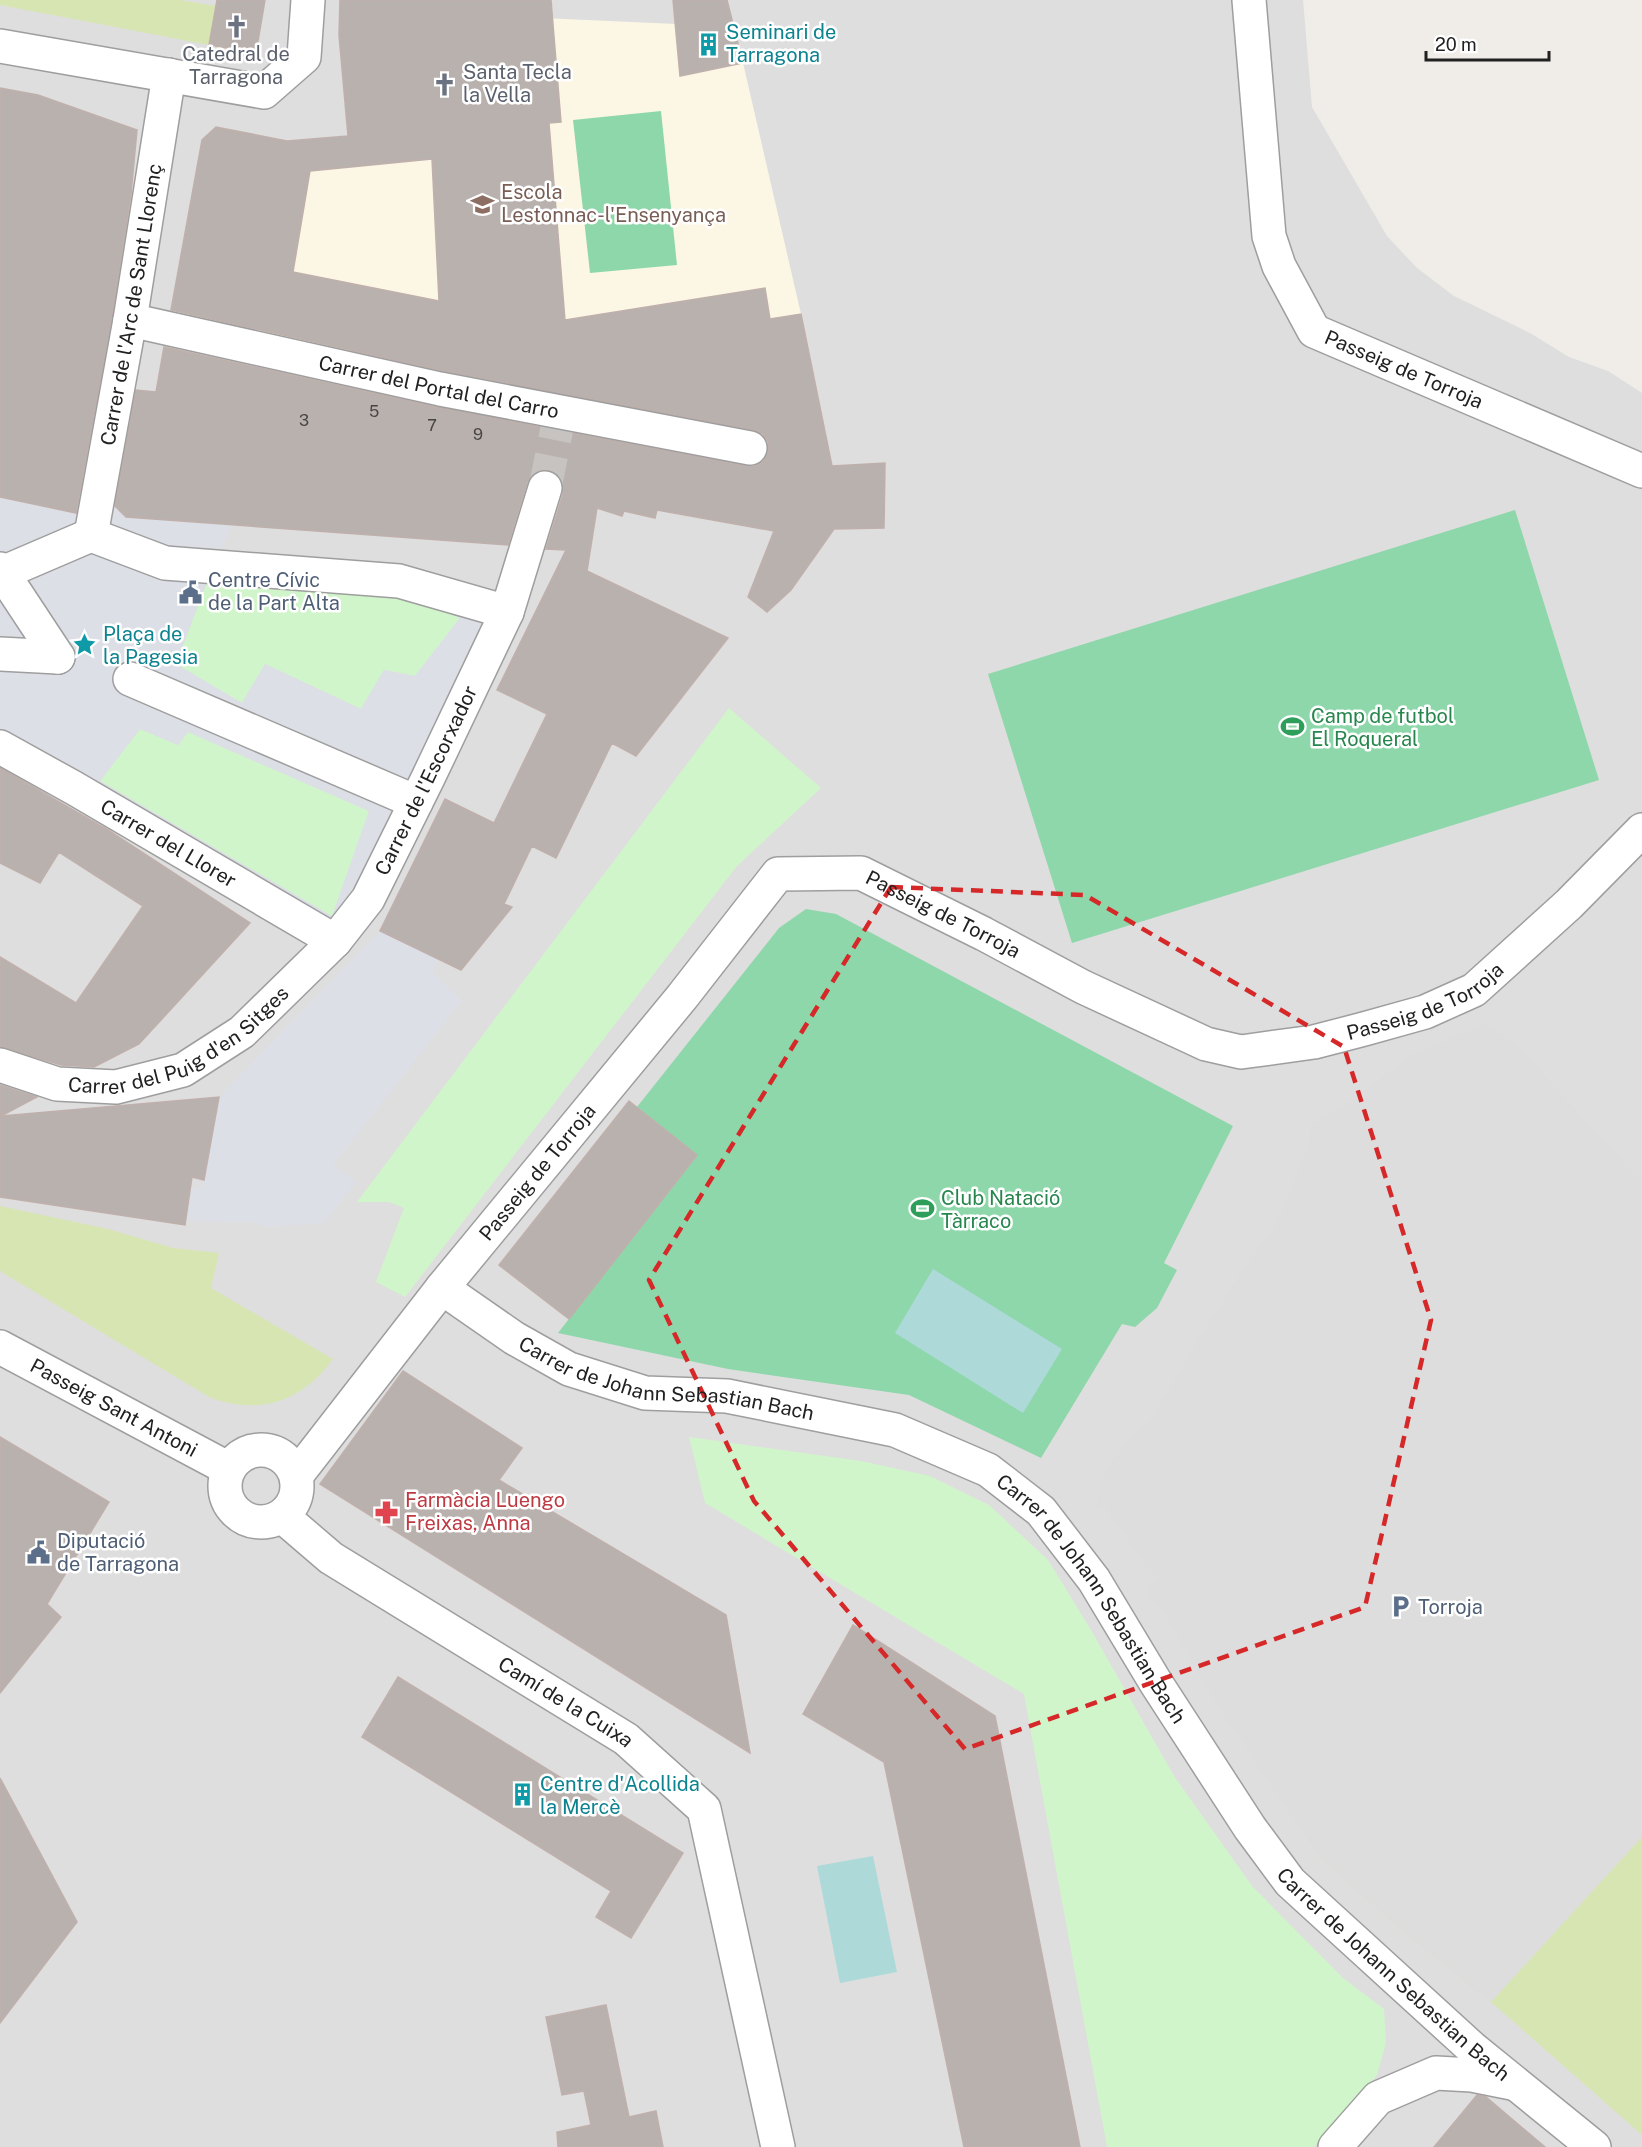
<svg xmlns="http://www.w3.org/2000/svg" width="1642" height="2147" font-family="'Public Sans',sans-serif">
	<rect width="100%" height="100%" fill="#f0ece8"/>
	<path fill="#dedede" d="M 0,0 L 1303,0 L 1312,107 L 1387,236 L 1417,268 L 1454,296 L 1530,333 L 1569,357 L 1608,371 L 1642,393 L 1642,2147 L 0,2147 Z"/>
	<path fill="#fcf7e5" d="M 542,18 L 676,24 L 680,75 L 743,63 L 801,314 L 685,337 L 690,424 L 631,414 L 631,407 L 170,314 L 202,140 L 216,127 L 309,145 L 311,139 L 348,136 L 340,46 L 541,29 Z"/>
	<path fill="#d7e5b3" d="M 0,0 L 180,0 L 216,6 L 209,45 L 0,5 Z
		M 0,1206 L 108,1229 L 173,1248 L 219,1253 L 211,1288 L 333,1359 C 302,1402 259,1416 209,1397 L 0,1271 Z
		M 1642,1805 L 1642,2135 L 1491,2002 L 1401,1929 L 1321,1858 L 1288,1810 L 1308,1818 Z"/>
	<path fill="#d1f5ca" d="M 207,582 L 400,592 L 460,618 L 415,676 L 384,670 L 361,709 L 265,664 L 242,703 L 176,664 Z
		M 729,708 L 821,788 L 737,866 L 405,1297 L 376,1282 L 404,1208 L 389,1202 L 357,1202 Z
		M 140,729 L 178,745 L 188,732 L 369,811 L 332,917 L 100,781 Z
		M 689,1437 L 861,1461 L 930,1476 L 989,1505 L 1048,1560 L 1091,1630 L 1174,1776 L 1252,1886 L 1343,1978 L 1384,2009 L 1386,2042 L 1377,2075 L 1314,2147 L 1107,2147 L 1024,1694 L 705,1503 Z"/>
	<path fill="#8ed7aa" d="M 661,111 L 677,265 L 590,273 L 573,120 Z
		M 1515,510 L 1599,780 L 1072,943 L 988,674 Z
		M 806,909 L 836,914 L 1233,1126 L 1164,1263 L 1177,1270 L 1157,1308 L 1135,1327 L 1122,1324 L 1041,1458 L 909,1395 L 728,1369 L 558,1333 L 697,1155 L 637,1107 L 779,928 Z"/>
	<path fill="#ddd" d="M 1485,1024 L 1519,1047 L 1642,1183 L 1642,1837 L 1491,2002 L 1401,1929 L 1321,1858 L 1252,1758 L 1246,1746 L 1226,1719 L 1197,1671 L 1172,1626 L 1144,1588 L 1158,1577 L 1143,1562 L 1105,1507 L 1096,1510 L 1102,1480 L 1117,1455 L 1128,1439 L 1150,1421 L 1205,1328 L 1255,1252 L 1277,1223 L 1310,1143 L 1310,1125 L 1353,1100 L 1412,1054 Z"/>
	<path fill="#dcdfe6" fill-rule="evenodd" d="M 0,497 L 77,513 L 113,503 L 126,517 L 233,525 L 212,566 L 399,581 L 507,612 L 428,778 L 368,899 L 335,941 L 91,798 L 82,815 L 0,766 ZM 207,582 L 400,592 L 460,618 L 415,676 L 384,670 L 361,709 L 265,664 L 242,703 L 176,664 ZM 140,729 L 178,745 L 188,732 L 369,811 L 332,916 L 100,781 Z
		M 380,931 L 438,959 L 432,972 L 462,1001 L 333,1165 L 356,1182 L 324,1223 L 261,1227 L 261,1223 L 186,1221 L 190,1187 L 202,1188 L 219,1097 Z"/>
	<path fill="#add9d9" d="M 933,1269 L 1062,1349 L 1023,1413 L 895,1333 Z
		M 873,1856 L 897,1972 L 840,1983 L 817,1866 Z"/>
	<path fill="#b9b1ae" stroke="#c0b0ac" stroke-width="1.5" fill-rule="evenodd" d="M 217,0 L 265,0 L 256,53 L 209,45 Z
		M 340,0 L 551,0 L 561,122 L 549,123 L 565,320 L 765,288 L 770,319 L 801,314 L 832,466 L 885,463 L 884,528 L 834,529 L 791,590 L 767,612 L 748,597 L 774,531 L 657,510 L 655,518 L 624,511 L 622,516 L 597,508 L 587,571 L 728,638 L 636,756 L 612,743 L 556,858 L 532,846 L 504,904 L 512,907 L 461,970 L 380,931 L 445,799 L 494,823 L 547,714 L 497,690 L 566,550 L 546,549 L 563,494 L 563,484 L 559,476 L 551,470 L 541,470 L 532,475 L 527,483 L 508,545 L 126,517 L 115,506 L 136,390 L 156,392 L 164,347 L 436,407 L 746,466 L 756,466 L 764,461 L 768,452 L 768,442 L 763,434 L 754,430 L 444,371 L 171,310 L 202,140 L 216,127 L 287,141 L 348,136 L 339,35 ZM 432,159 L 439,301 L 293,272 L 310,171 Z
		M 673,0 L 727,0 L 743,63 L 680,76 Z
		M 0,88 L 38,95 L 137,130 L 131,194 L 112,317 L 76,513 L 0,497 Z
		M 0,768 L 108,830 L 250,923 L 139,1044 L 94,1067 L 61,1065 L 0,1047 L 0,957 L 76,1003 L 143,906 L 59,852 L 40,883 L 0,863 Z
		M 0,1085 L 37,1097 L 1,1116 L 219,1097 L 204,1180 L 192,1177 L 185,1225 L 0,1197 Z
		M 629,1101 L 697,1155 L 569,1319 L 499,1265 Z
		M 403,1371 L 522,1448 L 499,1480 L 726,1615 L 750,1753 L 320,1484 Z
		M 0,1437 L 109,1502 L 47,1604 L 61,1617 L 0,1693 Z
		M 853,1625 L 995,1716 L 1080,2147 L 964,2147 L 884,1762 L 803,1714 Z
		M 398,1677 L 683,1853 L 631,1938 L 596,1917 L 611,1891 L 362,1737 Z
		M 0,1778 L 77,1922 L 0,2023 Z
		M 606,2005 L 629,2117 L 656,2111 L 663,2147 L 558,2147 L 557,2132 L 591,2125 L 584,2091 L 562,2095 L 546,2017 Z
		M 1477,2095 L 1486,2097 L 1545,2147 L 1434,2147 Z"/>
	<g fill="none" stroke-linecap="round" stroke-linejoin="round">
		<path stroke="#c7c3c0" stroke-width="33" stroke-dasharray="33 16" stroke-linecap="butt" d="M 545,488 L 557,428"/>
		<defs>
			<g id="street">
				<path id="s1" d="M 1249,0 L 1269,236 L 1279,266 L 1314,331 L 1642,471"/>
				<path d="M 0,46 L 264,92 L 304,57 L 308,0"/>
				<path id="s2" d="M 130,320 L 440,389 L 750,448"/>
				<path id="s3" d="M 91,535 L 130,320 L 169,75"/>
				<path d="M 91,535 L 165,563 L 399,581 L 507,612"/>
				<path d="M 0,569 L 58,657"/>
				<path d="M 0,574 L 91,535"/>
				<path d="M 0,654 L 58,657"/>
				<path d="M 130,679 L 416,802"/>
				<path id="s4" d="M 0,747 L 74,788 L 335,941"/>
				<path id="s5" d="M 0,1065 L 57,1084 L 116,1087 L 183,1070 L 242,1032 L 335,941 L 368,899 L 428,778 L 507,612 L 545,488"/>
				<path id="s6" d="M 442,1288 L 514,1338 L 569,1369 L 645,1393 L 727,1396 L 895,1430 L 988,1470 L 1041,1511 L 1094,1580 L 1156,1683 L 1250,1828 L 1290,1882 L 1472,2048 L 1594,2147"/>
				<path id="s7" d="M 0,1347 L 229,1469"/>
				<circle cx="261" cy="1486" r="36"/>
				<path id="s8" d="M 296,1476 L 442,1288 L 682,997 L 778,874 L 861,873 L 984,934 L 1083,987 L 1206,1044 L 1241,1052 L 1314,1042 L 1364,1029 L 1425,1012 L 1474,990 L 1569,904 L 1642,830"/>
				<path id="s9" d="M 282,1516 L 331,1558 L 626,1739 L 704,1809 L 778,2147"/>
				<path d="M 1335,2147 L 1378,2098 L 1436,2073 L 1472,2075 L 1512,2083"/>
			</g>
		</defs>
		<use href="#street" stroke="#9e9e9e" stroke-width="36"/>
		<use href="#street" stroke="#fff" stroke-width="33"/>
	</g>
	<path fill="none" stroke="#d62828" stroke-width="4.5" stroke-dasharray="12 8" stroke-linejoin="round" d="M 891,887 L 1085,895 L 1344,1047 L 1431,1320 L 1365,1607 L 965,1749 L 754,1501 L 649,1280 Z"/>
	<defs>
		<symbol id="church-bare" viewBox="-9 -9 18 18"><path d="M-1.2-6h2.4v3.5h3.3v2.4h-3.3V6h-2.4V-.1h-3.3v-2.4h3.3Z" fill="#6b7280" stroke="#fff" stroke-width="2.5" paint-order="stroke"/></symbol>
		<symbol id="building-bare" viewBox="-9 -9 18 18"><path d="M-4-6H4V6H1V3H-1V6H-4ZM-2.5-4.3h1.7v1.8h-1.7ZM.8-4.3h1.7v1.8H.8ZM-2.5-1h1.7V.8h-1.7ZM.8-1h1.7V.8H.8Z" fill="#0f9aa8" stroke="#fff" stroke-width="2.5" paint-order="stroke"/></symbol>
		<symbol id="school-bare" viewBox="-9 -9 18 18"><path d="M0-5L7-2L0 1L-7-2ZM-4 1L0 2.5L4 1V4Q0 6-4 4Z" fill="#8d6e63" stroke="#fff" stroke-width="2.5" paint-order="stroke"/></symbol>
		<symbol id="civic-bare" viewBox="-9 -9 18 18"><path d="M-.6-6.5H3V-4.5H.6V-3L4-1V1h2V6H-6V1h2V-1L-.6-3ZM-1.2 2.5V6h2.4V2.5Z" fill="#5c6f8a" stroke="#fff" stroke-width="2.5" paint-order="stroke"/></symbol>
		<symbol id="sight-bare" viewBox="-9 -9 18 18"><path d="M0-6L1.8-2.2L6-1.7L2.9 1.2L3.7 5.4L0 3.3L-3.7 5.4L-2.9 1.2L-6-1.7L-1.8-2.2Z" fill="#0f9aa8" stroke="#fff" stroke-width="2.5" paint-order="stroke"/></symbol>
		<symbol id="stadium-bare" viewBox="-9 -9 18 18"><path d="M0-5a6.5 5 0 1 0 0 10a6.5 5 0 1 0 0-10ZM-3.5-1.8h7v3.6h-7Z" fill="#2e9e5b" stroke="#fff" stroke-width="2.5" paint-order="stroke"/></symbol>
		<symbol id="pharmacy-bare" viewBox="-9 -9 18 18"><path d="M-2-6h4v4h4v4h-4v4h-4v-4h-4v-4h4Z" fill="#e0444e" stroke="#fff" stroke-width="2.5" paint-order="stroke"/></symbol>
		<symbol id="parking-bare" viewBox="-9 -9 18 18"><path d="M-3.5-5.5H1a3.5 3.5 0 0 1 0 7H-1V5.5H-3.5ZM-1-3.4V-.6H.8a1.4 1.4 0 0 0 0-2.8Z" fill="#5c6f8a" stroke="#fff" stroke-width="2.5" paint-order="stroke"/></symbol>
	</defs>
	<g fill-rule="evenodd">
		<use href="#church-bare" x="220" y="10" width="33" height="33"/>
		<use href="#building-bare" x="692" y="28" width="33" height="33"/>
		<use href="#church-bare" x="428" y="68" width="33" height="33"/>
		<use href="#school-bare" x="466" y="188" width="33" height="33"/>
		<use href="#civic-bare" x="174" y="576" width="33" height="33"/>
		<use href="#sight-bare" x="68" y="628" width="33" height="33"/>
		<use href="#stadium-bare" x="1276" y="710" width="33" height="33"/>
		<use href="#stadium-bare" x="906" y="1192" width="33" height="33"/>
		<use href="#pharmacy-bare" x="370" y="1496" width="33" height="33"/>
		<use href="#civic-bare" x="22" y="1536" width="33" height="33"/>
		<use href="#parking-bare" x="1384" y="1590" width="33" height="33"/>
		<use href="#building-bare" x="506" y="1778" width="33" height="33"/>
	</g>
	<g text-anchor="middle" stroke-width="5" stroke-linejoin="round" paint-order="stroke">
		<g font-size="16" fill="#474544">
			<text x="374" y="417">5</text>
			<text x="304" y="426">3</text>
			<text x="432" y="431">7</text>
			<text x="478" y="440">9</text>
		</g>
		<g font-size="20" fill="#0d838f" stroke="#fff" text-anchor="start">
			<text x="726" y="39">Seminari de<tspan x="726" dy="23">Tarragona</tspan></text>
			<text x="103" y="641">Plaça de<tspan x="103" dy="23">la Pagesia</tspan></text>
			<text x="540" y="1791">Centre d'Acollida<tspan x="540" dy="23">la Mercè</tspan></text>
		</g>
		<g font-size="20" fill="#5b616d" stroke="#fff">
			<text x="236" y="61">Catedral de<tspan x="236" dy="23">Tarragona</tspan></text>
			<text x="463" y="79" text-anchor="start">Santa Tecla<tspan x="463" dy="23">la Vella</tspan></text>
		</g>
		<g font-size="20" fill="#785e54" stroke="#fff" text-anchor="start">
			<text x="501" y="199">Escola<tspan x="501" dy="23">Lestonnac-l'Ensenyança</tspan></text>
		</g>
		<g font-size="20" fill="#212121" stroke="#fff">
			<text dy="7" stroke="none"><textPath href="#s3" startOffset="234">Carrer de l'Arc de Sant Llorenç</textPath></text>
			<text dy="7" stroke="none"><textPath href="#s1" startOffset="440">Passeig de Torroja</textPath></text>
			<text dy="7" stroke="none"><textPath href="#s2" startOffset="316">Carrer del Portal del Carro</textPath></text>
			<text dy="7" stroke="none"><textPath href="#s5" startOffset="574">Carrer de l'Escorxador</textPath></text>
			<text dy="7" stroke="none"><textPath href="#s4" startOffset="194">Carrer del Llorer</textPath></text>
			<text dy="7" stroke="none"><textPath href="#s8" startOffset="946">Passeig de Torroja</textPath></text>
			<text dy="7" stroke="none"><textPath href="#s8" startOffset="1468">Passeig de Torroja</textPath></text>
			<text dy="7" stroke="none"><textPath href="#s5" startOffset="195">Carrer del Puig d'en Sitges</textPath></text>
			<text dy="7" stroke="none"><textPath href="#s8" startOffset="388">Passeig de Torroja</textPath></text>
			<text dy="7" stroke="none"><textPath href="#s6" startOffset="248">Carrer de Johann Sebastian Bach</textPath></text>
			<text dy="7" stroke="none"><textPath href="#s7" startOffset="129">Passeig Sant Antoni</textPath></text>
			<text dy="7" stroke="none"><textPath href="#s6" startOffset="752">Carrer de Johann Sebastian Bach</textPath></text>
			<text dy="7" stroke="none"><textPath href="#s9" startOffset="340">Camí de la Cuixa</textPath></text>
			<text dy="7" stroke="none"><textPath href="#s6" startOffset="1238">Carrer de Johann Sebastian Bach</textPath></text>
		</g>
		<g font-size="20" fill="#4e5e75" stroke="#fff" text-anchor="start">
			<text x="208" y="587">Centre Cívic<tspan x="208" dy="23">de la Part Alta</tspan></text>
			<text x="57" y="1548">Diputació<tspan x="57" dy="23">de Tarragona</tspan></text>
			<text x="1418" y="1614">Torroja</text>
		</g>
		<g font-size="20" fill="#27864d" stroke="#fff" text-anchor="start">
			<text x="1311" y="723">Camp de futbol<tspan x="1311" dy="23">El Roqueral</tspan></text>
			<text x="941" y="1205">Club Natació<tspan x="941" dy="23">Tàrraco</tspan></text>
		</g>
		<g font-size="20" fill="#be3a42" stroke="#fff" text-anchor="start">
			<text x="405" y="1507">Farmàcia Luengo<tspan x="405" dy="23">Freixas, Anna</tspan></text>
		</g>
	</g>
	<path d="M1426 51v9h123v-9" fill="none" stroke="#212121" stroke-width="3"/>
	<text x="1435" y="51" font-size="18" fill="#212121" stroke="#ffffff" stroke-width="4.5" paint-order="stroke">20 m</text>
</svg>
